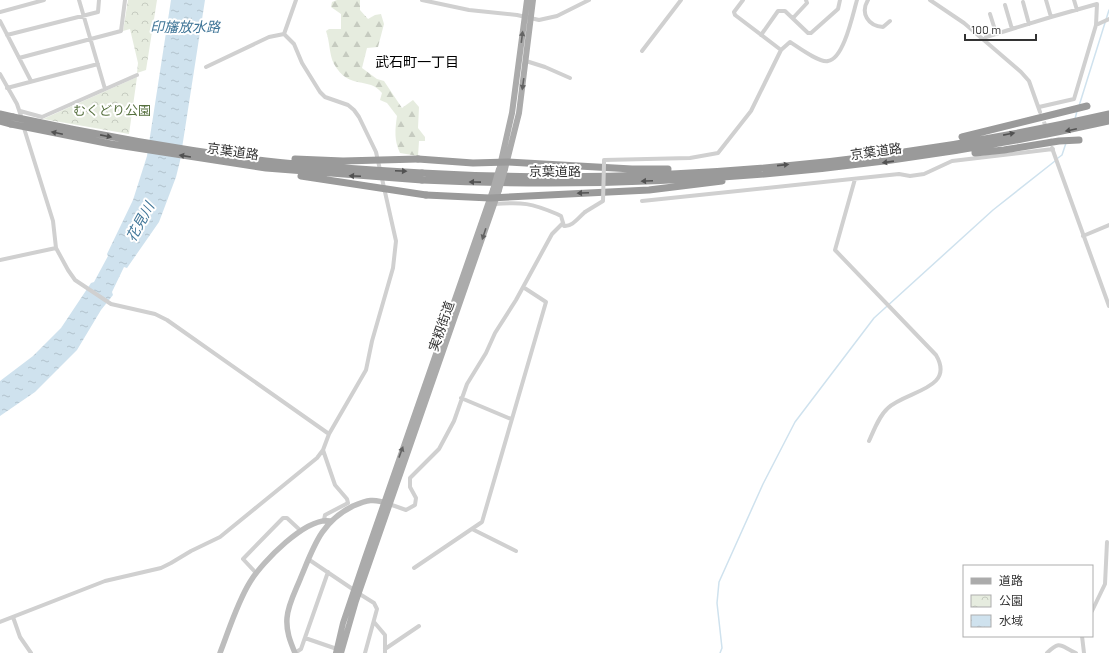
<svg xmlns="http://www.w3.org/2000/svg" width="1109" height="653" font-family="Barlow,'Noto Sans JP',sans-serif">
	<defs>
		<pattern id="forest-firs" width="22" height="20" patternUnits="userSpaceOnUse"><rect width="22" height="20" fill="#e6ecdf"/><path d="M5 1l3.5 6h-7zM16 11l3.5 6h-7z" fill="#c6cbc0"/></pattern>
		<pattern id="park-crowns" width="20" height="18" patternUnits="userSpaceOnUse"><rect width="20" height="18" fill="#e6ecdf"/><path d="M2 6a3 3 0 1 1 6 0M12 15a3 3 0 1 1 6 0" fill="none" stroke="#c6cbc0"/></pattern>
		<pattern id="water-ripples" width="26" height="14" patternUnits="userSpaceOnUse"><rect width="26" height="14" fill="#cfe2ee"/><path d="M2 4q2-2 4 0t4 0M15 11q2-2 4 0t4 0" fill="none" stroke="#b2c2cd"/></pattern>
	</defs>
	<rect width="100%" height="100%" fill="#fff"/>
	<path fill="url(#forest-firs)" d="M 337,0 L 360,0 L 360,10 L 368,19 L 375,15 L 381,14 L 384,24 L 378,47 L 367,48 L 362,68 L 377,79 L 384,81 L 402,108 L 413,100 L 419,107 L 418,128 L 425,137 L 425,141 L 419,141 L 418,156 L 400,153 C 394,140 395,130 397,116 L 387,103 L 380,100 L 382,93 C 369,76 349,91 334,64 C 329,54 330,42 326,31 L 329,29 L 341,29 L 341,14 L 331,7 L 332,2 Z"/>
	<path fill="url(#park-crowns)" d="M 128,0 L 157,0 L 146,70 L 137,73 L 138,63 L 130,29 L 123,31 Z
		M 137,77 L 129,134 L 43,119 Z"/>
	<path fill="url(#water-ripples)" d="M 171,0 L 205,0 L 180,161 L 176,177 L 159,222 L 127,268 L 124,267 L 112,292 L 113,295 L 101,310 L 77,350 L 35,392 L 0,416 L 0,381 L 33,356 L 61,328 L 91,283 L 94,282 L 108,256 L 107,254 L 133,200 L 147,156 Z"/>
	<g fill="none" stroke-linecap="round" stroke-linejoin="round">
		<path stroke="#cfe2ee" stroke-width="1.5" d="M 1079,106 L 1109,10
			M 1075,119 L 1077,111
			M 1058,158 L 1062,155 L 1066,143
			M 720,653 L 722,648 L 717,603 L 719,582 L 763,484 L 795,422 L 874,318 L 993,210 L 1055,161"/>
		<path stroke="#d6d6d6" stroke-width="4" stroke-dasharray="4 2" stroke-linecap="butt" d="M 1042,116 L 1051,143"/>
		<path stroke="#d0d0d0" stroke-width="4" d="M 79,0 L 105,89
			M 422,0 L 469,10 L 517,15 L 539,20 L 557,16 L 589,0
			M 743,0 L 734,12 L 735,15 L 781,50
			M 868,0 C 860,13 868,26 883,27 L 890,21
			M 930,0 L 964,23 L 1021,72 L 1029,81 L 1040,112
			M 1074,0 L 1077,10
			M 1023,2 L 1029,24
			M 1005,5 L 1012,29
			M 0,12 L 44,0
			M 990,14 L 996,33
			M 793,18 L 807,3 L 806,0
			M 0,21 L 31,81
			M 1096,25 L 1109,19
			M 7,35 L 98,12 L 99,0
			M 761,35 L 778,11 L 785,11 L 808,33 L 811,33 L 838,9 L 840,0
			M 984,40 L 986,37 L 1051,17
			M 642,51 L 681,0
			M 19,58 L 121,31 L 125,0
			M 526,61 L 545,67 L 570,78
			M 206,67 L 269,37 L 284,34
			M 0,74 L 17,104 L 22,119
			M 7,88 L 98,64
			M 1039,107 L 1074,99 L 1096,25 L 1097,4 L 1051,17 L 1046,0
			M 20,111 L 42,117 L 137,75
			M 23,125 L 53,221 L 56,248 L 68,270 L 75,280 L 111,304 L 155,314 L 167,320 L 329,434
			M 1052,148 L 1109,306
			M 604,164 L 604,160 L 690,158 L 718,153 L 751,111 L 781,50 L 790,42 C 798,47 819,63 828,61 C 844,59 853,13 857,0
			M 855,179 L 835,250 L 936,355 C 956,389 906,391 888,408 C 879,416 874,430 869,441
			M 642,201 L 899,174 L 910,176 L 924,174 L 952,161 L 1053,149
			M 494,204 C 523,202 531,203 557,214 L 561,216 L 564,226 C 572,227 578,218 585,212
			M 1083,236 L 1109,225
			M 0,260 L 56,248
			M 461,398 L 511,419
			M 323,450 L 335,485 L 347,499 L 348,503 L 325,515 L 324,520
			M 389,504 L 406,510 L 415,505 L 416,498 L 410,487 L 410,478 L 439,449 L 454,421 L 467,384 L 486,353 L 495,333 L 516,300 L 552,234 L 562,224
			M 472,529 L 516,551
			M 308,559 L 354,590
			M 414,568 L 482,522 L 546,302 L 523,287
			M 256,573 L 243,559 L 283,518 L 287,518 L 301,531
			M 358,593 L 374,603 L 377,609 L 365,653
			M 1092,611 L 1105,584 L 1107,542
			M 13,617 L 20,637 L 31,653
			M 0,622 L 105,581 L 161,568 L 171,563 L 191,551 L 220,537 L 317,458 L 323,450 L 329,434 L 366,370 L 372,341 L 393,268 L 396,241 L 376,152 L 359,117 L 354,110 L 348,105 L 325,97 L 320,92 L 302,63 L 294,44 L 284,34 L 296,0
			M 374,622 L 385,635 L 385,653
			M 1082,636 L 1084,653
			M 305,638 L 337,649
			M 385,649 L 419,626
			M 295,653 L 301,649 L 328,572
			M 1047,653 C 1061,639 1061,647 1076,653"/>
		<path stroke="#bdbdbd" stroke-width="5.5" d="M 220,653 C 229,630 237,603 250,582 C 262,562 306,517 330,521
			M 295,653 C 290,641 286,631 287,618 C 288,604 296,590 301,577 C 314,546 321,522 353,506 C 367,500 374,498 388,504"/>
		<path stroke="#ababab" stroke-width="6" d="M 500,166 L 512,113 L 527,0
			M 505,169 L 519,113 L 533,0
			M 336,653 L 343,623 L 365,558 L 493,190
			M 341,653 L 356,601 L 499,190"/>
		<path stroke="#9a9a9a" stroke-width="7" d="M 0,114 L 13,117
			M 0,121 L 11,124
			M 962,137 L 1087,106
			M 975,153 L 1004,150 L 1059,141 L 1079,140
			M 418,159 L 473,163 L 508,162 L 632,169 L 668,169
			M 422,173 C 652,186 885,165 1109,114
			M 422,180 C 653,191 883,172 1109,121
			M 426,195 L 490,198 L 649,190 L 722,181"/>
		<path stroke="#d0d0d0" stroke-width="4" d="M 585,212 L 603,201 L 604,164"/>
		<path stroke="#ababab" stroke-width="6" d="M 493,190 L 499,169
			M 499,190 L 505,169"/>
		<path stroke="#9a9a9a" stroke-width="7" d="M 13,117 C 96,135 181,150 266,161 C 318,167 370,170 422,173
			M 11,124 L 111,144 L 266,168 L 422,180
			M 295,159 L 343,161 L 418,159
			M 301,176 L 426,195"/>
	</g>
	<defs><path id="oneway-solid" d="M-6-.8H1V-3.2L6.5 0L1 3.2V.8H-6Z"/></defs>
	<g fill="#636363">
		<use href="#oneway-solid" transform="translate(522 37) rotate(-83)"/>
		<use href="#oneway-solid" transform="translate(523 84) rotate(98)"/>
		<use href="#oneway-solid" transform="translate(484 234) rotate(108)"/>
		<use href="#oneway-solid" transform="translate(401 452) rotate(-70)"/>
	</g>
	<g fill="#525252">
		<use href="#oneway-solid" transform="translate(1071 130) rotate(168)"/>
		<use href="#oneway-solid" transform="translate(57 133) rotate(-168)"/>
		<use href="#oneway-solid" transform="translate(1009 134) rotate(-11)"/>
		<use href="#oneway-solid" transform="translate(106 136) rotate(11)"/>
		<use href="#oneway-solid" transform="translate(185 156) rotate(-171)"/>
		<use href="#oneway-solid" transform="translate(888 162) rotate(172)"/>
		<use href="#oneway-solid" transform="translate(783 165) rotate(-6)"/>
		<use href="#oneway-solid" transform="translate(401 171) rotate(3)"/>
		<use href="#oneway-solid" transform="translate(355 176) rotate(-177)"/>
		<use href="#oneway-solid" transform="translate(647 181) rotate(177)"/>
		<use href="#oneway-solid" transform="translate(475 182) rotate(-179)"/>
		<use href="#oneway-solid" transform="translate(583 193) rotate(178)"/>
	</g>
	<g text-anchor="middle" stroke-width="4" stroke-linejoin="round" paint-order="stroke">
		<g font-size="13" fill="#56703f" stroke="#fff">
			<text x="112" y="115">むくどり公園</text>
		</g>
		<g font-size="13" fill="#333" stroke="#fff">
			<text transform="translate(233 151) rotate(8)" y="5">京葉道路</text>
			<text transform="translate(876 151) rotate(-8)" y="5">京葉道路</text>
			<text x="555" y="176">京葉道路</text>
			<text transform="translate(441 326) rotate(-71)" y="5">実籾街道</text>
		</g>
		<g font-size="14" font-style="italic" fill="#3f7597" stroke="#fff">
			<text x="185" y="32">印旛放水路</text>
			<text transform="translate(140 222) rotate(-61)" y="5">花見川</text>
		</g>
		<g font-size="14" fill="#000" stroke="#fff">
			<text x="417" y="67">武石町一丁目</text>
		</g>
	</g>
	<rect x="963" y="565" width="130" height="72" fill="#ffffff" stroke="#adadad"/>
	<rect x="971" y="578" width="20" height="6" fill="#ababab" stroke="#adadad"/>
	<text x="999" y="585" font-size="12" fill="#333333">道路</text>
	<rect x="971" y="595" width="20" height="12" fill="url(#park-crowns)" stroke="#adadad"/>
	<text x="999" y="605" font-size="12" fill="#333333">公園</text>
	<rect x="971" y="615" width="20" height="12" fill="url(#water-ripples)" stroke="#adadad"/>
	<text x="999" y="625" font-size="12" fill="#333333">水域</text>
	<path d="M965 34v6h71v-6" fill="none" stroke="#333333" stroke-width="2"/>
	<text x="971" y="34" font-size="12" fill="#333333" stroke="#ffffff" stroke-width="3" paint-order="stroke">100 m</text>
</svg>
